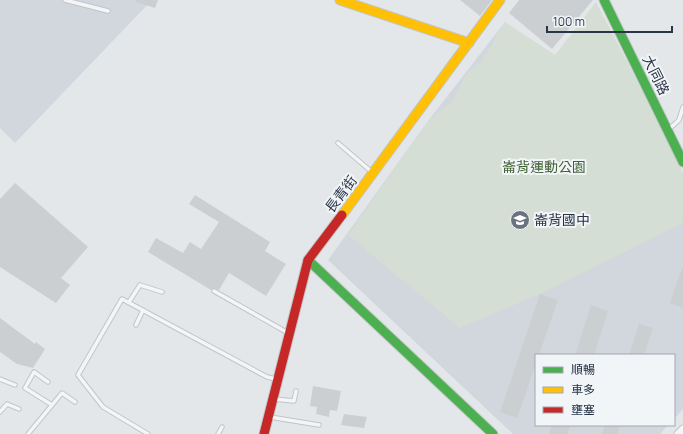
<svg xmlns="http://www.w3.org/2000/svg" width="683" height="434" font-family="Manrope,'Noto Sans TC',sans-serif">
	<rect width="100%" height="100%" fill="#e4e7ea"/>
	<path fill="#d2d6dd" d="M 0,0 L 152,0 L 15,143 L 0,128 Z
		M 505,22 L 542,59 L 683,180 L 683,409 L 674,419 L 674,355 L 536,355 L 536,425 L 668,425 L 660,434 L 513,434 L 328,260 L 428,121 Z"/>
	<path fill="#d5ded4" d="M 596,2 L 672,148 L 683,173 L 683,223 L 540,294 L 460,328 L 348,235 L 428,121 L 453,101 L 464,78 L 469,71 L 482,61 L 505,22 L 555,55 Z"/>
	<path fill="#cccfd2" d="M 136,0 L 158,0 L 155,8 L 136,2 Z
		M 460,0 L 492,0 L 480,16 Z
		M 519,0 L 593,0 L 552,49 L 509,13 Z
		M 15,183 L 88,247 L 61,278 L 70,285 L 56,303 L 0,267 L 0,199 Z
		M 195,195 L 270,242 L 265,251 L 286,264 L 266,296 L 229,273 L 219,290 L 214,288 L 211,290 L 148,252 L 156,238 L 183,253 L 190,242 L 201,249 L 219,222 L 189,204 Z
		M 682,268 L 683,268 L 683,308 L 670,303 Z
		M 540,294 L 558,300 L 539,355 L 536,355 L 536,364 L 517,418 L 500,412 Z
		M 591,305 L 608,311 L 594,355 L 575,355 Z
		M 0,318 L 35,344 L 36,342 L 45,349 L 33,368 L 17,364 L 0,352 Z
		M 639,324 L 653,328 L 644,355 L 629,355 Z
		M 313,386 L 341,391 L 337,411 L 330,410 L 329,417 L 316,414 L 317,407 L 310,406 Z
		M 344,414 L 367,417 L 364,428 L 341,425 Z
		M 552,425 L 570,425 L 567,434 L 549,434 Z
		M 605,425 L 620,425 L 617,434 L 602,434 Z"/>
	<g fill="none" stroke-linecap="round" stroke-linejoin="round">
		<defs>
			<path id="lane" d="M 65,0 L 108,11
				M 668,130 L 679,120 L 683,107
				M 338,143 L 373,173
				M 214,291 L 288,333
				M 129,302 L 140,285 L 162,292
				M 136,325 L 143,310
				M 0,379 L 15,385
				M 48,382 L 34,372 L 25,388 L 52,405
				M 274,399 L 294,401 L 296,391
				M 0,412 L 7,404 L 19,409
				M 270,417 L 319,425
				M 28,434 L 62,393 L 75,402
				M 148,434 L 103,407 L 78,375 L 122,299 L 267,377 L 276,379
				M 218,434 L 222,427"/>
			<path id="street" d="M 678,434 L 683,429"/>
			<path id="fast" d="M 604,0 L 683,162
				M 308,260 L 493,434"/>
			<path id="slow" d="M 340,0 L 469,43
				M 342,215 L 500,0"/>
			<path id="jam" d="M 264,434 L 308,260 L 342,215"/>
		</defs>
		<use href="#lane" stroke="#c2c5c8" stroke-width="5.5"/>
		<use href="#street" stroke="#c2c5c8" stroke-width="9"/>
		<use href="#fast" stroke="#c2c5c8" stroke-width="11"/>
		<use href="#slow" stroke="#c2c5c8" stroke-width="11"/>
		<use href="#jam" stroke="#c2c5c8" stroke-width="11"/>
		<use href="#lane" stroke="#f3f5f6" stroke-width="3.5"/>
		<use href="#street" stroke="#f3f5f6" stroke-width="7"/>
		<use href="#fast" stroke="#4caf50" stroke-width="9"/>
		<use href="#slow" stroke="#ffc107" stroke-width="9"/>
		<use href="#jam" stroke="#c62828" stroke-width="9"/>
	</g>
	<defs>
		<symbol id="school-disc" viewBox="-11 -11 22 22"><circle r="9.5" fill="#6a737f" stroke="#f2f5f8"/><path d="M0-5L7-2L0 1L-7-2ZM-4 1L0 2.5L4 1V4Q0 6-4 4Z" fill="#fff"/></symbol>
	</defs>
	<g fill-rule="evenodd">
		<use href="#school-disc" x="509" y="209" width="22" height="22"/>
	</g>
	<g text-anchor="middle" stroke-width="4" stroke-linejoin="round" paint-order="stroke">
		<g font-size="14" fill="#283545" stroke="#f2f5f8">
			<text transform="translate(656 75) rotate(64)" y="5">大同路</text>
			<text transform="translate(341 194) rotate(-53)" y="5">長青街</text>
		</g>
		<g font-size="14" fill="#406234" stroke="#f2f5f8">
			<text x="544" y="172">崙背運動公園</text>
		</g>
		<g font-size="14" fill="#283545" stroke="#f2f5f8" text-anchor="start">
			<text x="534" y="225">崙背國中</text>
		</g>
	</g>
	<rect x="535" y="354" width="140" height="72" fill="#f2f5f8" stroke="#a1a8b0"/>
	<rect x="543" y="367" width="20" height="6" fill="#4caf50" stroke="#a1a8b0"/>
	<text x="571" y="374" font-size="12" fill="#283545">順暢</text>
	<rect x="543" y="387" width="20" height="6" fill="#ffc107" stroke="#a1a8b0"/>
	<text x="571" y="394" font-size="12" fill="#283545">車多</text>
	<rect x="543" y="407" width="20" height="6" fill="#c62828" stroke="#a1a8b0"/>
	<text x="571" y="414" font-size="12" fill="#283545">壅塞</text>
	<path d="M547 26v6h125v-6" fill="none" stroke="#283545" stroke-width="2"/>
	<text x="553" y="26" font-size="12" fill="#283545" stroke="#f2f5f8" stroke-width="3" paint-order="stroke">100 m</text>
</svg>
